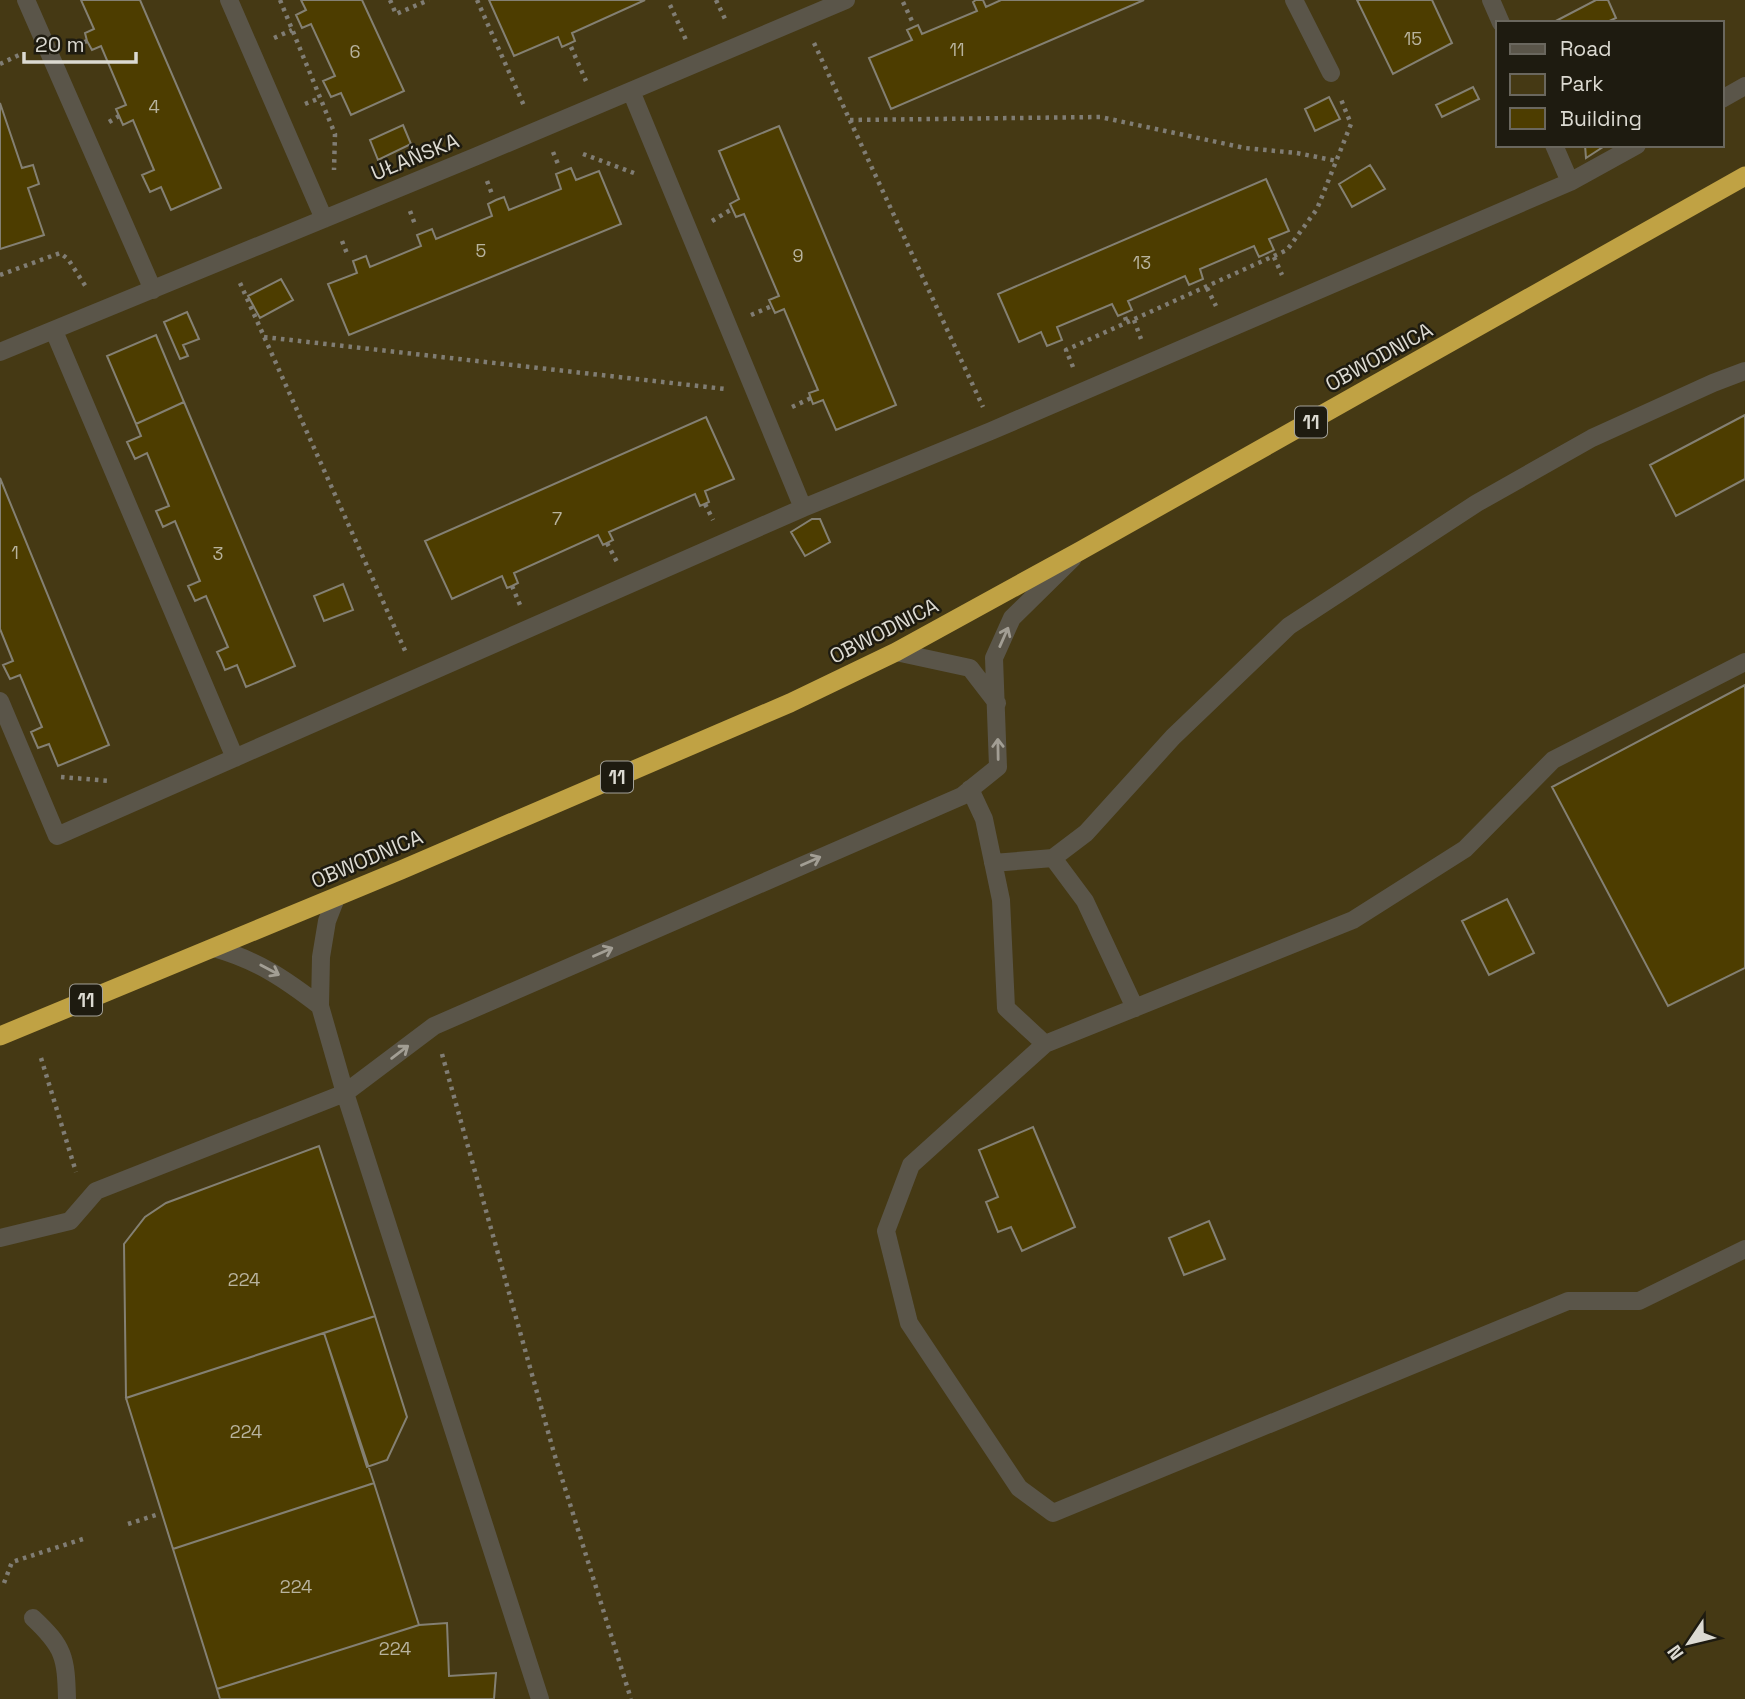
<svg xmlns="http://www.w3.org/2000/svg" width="1745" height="1699" font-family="'Space Grotesk',sans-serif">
	<rect width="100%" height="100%" fill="#1e1b10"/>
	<path fill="#453914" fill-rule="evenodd" d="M 0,0 L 1745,0 L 1745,1699 L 0,1699 ZM 1498,23 L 1722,23 L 1722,145 L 1498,145 Z"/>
	<path fill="#4d3d00" stroke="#848073" stroke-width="2" d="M 81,0 L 140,0 L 221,188 L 171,210 L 161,187 L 150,192 L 142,175 L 154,170 L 133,120 L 123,125 L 116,109 L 126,105 L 101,46 L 92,50 L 87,41 L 85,33 L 94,29 Z
		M 301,0 L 362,0 L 404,91 L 351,115 L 341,93 L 331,97 L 323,81 L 335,76 L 311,24 L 302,28 L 296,15 L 306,10 Z
		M 489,0 L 645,0 L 572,33 L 575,41 L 562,47 L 558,37 L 514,56 Z
		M 976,0 L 983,0 L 986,7 L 1001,0 L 1144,0 L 891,109 L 869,58 L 912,40 L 907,30 L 918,25 L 922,34 L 977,11 L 973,2 Z
		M 1357,0 L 1432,0 L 1452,43 L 1393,74 Z
		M 1596,0 L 1608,0 L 1616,18 L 1605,23 L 1552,23 Z
		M 1473,87 L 1479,99 L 1442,117 L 1436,105 Z
		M 1329,97 L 1340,119 L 1315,131 L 1305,109 Z
		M 0,103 L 22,168 L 33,165 L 39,184 L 28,188 L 44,235 L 0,249 Z
		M 403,125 L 411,144 L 378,160 L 370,140 Z
		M 779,126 L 896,405 L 836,430 L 823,400 L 813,404 L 809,393 L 818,390 L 784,309 L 775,313 L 769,300 L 779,296 L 744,214 L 736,217 L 730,204 L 739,199 L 719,151 Z
		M 1585,145 L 1606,145 L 1586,158 Z
		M 1370,165 L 1385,189 L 1352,207 L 1339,184 Z
		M 571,168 L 576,180 L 599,171 L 621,224 L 349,335 L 328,284 L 357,273 L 353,261 L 366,256 L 370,267 L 421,246 L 417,235 L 432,229 L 436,239 L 492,216 L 488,204 L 496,200 L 504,197 L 509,210 L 561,189 L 556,174 Z
		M 1266,179 L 1289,231 L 1269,239 L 1274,250 L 1259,257 L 1254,246 L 1200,269 L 1203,279 L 1189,285 L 1185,276 L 1128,301 L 1132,310 L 1118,316 L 1112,304 L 1057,327 L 1062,340 L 1047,346 L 1041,332 L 1019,342 L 998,294 Z
		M 281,279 L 293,300 L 260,318 L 248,296 Z
		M 187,312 L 199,339 L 183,345 L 188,356 L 180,359 L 164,322 Z
		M 156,335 L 184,402 L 136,424 L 107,356 Z
		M 184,402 L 295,666 L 246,687 L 237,665 L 225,670 L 221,660 L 217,652 L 228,647 L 206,596 L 195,601 L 188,586 L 200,581 L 175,521 L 163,527 L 156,511 L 169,506 L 147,453 L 135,459 L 127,442 L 141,436 L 136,424 Z
		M 1745,415 L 1745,479 L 1676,516 L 1650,465 Z
		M 706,417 L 734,479 L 705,491 L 709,502 L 700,506 L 695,494 L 609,532 L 613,540 L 603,545 L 598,535 L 514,573 L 518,583 L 512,586 L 507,588 L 502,576 L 452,599 L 425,541 Z
		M 0,478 L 109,745 L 58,766 L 49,744 L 38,748 L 31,732 L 42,727 L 20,675 L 10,679 L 3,665 L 13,661 L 0,629 Z
		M 812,519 L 820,519 L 830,542 L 805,556 L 791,532 Z
		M 343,584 L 353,610 L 324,621 L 314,596 Z
		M 1745,685 L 1745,968 L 1668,1006 L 1552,787 Z
		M 1507,899 L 1534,953 L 1489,975 L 1462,921 Z
		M 1033,1127 L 1075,1227 L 1022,1251 L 1011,1227 L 998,1232 L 986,1202 L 998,1197 L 979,1150 Z
		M 319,1146 L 375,1316 L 126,1398 L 124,1244 L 145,1217 L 166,1203 Z
		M 1209,1221 L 1225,1259 L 1184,1275 L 1169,1238 Z
		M 375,1316 L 407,1417 L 387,1460 L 367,1467 L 324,1333 Z
		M 324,1333 L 374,1483 L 173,1549 L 126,1398 Z
		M 374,1483 L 419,1625 L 217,1689 L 173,1549 Z
		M 447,1623 L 449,1676 L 496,1673 L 494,1699 L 220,1699 L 217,1689 L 419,1625 Z"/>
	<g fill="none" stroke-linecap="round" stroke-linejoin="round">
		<path stroke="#807d74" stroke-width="4.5" stroke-dasharray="3.5 5" stroke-linecap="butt" d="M 280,0 L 335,134 L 334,170
			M 390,0 L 396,14 L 429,0
			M 477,0 L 525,108
			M 716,0 L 726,21
			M 903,2 L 912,21
			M 670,5 L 686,40
			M 274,38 L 292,30
			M 814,43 L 983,407
			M 76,46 L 87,41
			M 571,47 L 586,81
			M 0,64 L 21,54
			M 305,104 L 320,98
			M 850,120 L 1100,117 L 1245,148 L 1297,153 L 1337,161
			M 109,122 L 119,116
			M 553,152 L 558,164
			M 583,154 L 634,173
			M 487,181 L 492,194
			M 410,211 L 416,227
			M 712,221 L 732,209
			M 342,241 L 348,256
			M 1274,257 L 1282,275
			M 0,275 L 60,253 L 68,259 L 86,287
			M 240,283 L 407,655
			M 1207,288 L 1216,306
			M 751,315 L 772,306
			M 1125,317 L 1127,323
			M 1134,320 L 1141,339
			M 264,337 L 725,389
			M 1073,367 L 1066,350 L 1287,250 L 1317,209 L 1351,124 L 1340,97
			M 792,407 L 811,398
			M 705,504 L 713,520
			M 607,543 L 617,562
			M 512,586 L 520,605
			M 61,777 L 111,781
			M 442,1054 L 554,1453 L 631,1699
			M 41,1058 L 76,1172
			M 128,1524 L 159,1514
			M 4,1583 L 12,1562 L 86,1538"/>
		<path stroke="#5a5549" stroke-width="18" d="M 896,652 L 970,668 L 997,703
			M 1745,662 L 1553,760 L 1465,849 L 1353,920 L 1045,1044 L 911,1165 L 886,1231 L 909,1323 L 1019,1488 L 1053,1513 L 1568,1301 L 1639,1301 L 1745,1249
			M 970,789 L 984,819 L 1001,900 L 1006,1008 L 1045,1044
			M 1053,858 L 1085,901 L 1135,1008
			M 993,863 L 1053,858 L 1086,833 L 1173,737 L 1289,626 L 1477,503 L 1592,438 L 1713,383 L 1745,371
			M 336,898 L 327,921 L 321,957 L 320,1006 L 345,1093 L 540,1699
			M 214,948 C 257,960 285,979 320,1006
			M 0,1238 L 70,1221 L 96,1191 L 345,1093 L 434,1026 L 962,796 L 998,767 L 994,658 L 1012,618 L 1073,558
			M 33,1618 C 64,1647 66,1657 67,1699"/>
		<path stroke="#5a5549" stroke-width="18" d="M 26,0 L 153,290
			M 229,0 L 324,219
			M 1294,0 L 1331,73
			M 1491,0 L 1501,23
			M 631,91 L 803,508
			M 1722,99 L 1745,86
			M 1554,145 L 1570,182
			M 54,331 L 235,758
			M 0,352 L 477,156 L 846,0
			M 0,701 L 57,836 L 803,508 L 991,431 L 1570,182 L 1637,145"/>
		<path stroke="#c0a244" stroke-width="19" d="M 0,1036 L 401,870 L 790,703 L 896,652 L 1080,551 L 1745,176"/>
	</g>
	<defs><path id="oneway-shaft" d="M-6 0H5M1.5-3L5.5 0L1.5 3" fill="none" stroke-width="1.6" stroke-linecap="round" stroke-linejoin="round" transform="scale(1.75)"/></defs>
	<g stroke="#a29e94">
		<use href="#oneway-shaft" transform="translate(1004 637) rotate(-66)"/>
		<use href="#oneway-shaft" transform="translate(998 749) rotate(-91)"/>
		<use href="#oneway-shaft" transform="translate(811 861) rotate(-24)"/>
		<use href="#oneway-shaft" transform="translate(603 952) rotate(-24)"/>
		<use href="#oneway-shaft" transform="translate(270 970) rotate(28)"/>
		<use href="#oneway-shaft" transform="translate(400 1052) rotate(-37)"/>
	</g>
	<g text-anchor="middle" stroke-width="5" stroke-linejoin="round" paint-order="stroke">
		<g font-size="18" fill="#b8b39e">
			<text x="1413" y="45">15</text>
			<text x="957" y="56">11</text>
			<text x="355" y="58">6</text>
			<text x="154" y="113">4</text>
			<text x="481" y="257">5</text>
			<text x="798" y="262">9</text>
			<text x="1142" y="269">13</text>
			<text x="557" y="525">7</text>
			<text x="15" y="559">1</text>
			<text x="218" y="560">3</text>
			<text x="244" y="1286">224</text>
			<text x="246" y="1438">224</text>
			<text x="296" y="1593">224</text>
			<text x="395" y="1655">224</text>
		</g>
		<g fill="#1e1b10" stroke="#a3a198" stroke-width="2">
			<rect x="1295" y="406.5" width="32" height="31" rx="5"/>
			<rect x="601" y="761.5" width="32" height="31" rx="5"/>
			<rect x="70" y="984.5" width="32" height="31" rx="5"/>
		</g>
		<g font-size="19" font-weight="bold" fill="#dcdad2">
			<text x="1311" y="429">11</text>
			<text x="617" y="784">11</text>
			<text x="86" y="1007">11</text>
		</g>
		<g font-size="21" fill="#dcdad2" stroke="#1e1b10">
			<text transform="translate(415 157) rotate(-22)" y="7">UŁAŃSKA</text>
			<text transform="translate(1379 357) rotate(-29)" y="7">OBWODNICA</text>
			<text transform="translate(884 631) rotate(-27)" y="7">OBWODNICA</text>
			<text transform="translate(367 859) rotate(-23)" y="7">OBWODNICA</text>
		</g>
	</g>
	<rect x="1496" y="21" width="228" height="126" fill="#1e1b10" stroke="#6a675e" stroke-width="2"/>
	<rect x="1510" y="44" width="35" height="10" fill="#5a5549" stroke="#6a675e" stroke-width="2"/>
	<text x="1560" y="56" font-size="21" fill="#dcdad2">Road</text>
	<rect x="1510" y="74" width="35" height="21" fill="#453914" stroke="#6a675e" stroke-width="2"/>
	<text x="1560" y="91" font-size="21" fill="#dcdad2">Park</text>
	<rect x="1510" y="108" width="35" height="21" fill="#4d3d00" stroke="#6a675e" stroke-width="2"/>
	<text x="1560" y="126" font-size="21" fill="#dcdad2">Building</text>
	<g transform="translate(1689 1643) rotate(235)" stroke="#1e1b10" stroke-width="5" paint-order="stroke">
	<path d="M0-5L12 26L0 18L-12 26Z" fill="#dcdad2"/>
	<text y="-10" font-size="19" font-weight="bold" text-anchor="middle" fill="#dcdad2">N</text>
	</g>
	<path d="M24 52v10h112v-10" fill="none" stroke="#dcdad2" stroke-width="3.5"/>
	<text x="35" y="52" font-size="21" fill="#dcdad2" stroke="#1e1b10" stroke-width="5" paint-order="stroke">20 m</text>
</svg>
